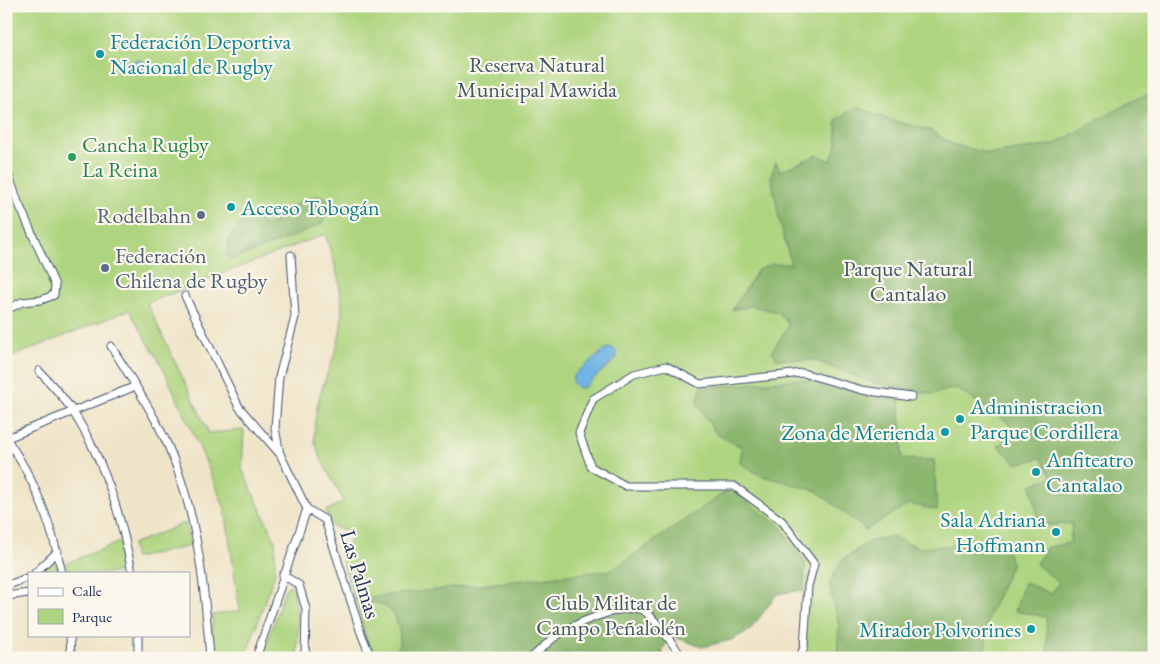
<svg xmlns="http://www.w3.org/2000/svg" width="1160" height="664" font-family="'EB Garamond',serif">
	<rect width="100%" height="100%" fill="#fbf7ec"/>
	<filter id="ink" filterUnits="userSpaceOnUse"><feTurbulence type="fractalNoise" baseFrequency=".02" numOctaves="2"/><feDisplacementMap in="SourceGraphic" scale="10" xChannelSelector="R" yChannelSelector="G"/><feConvolveMatrix kernelMatrix="1 2 1 2 8 2 1 2 1" color-interpolation-filters="sRGB"/></filter>
	<filter id="wash" filterUnits="userSpaceOnUse"><feTurbulence type="fractalNoise" baseFrequency=".0096" numOctaves="4" result="noise"/><feDisplacementMap in="SourceGraphic" scale="20" xChannelSelector="R" yChannelSelector="G"/><feGaussianBlur stdDeviation="1.12" result="paint"/><feColorMatrix in="noise" values="0 0 0 0 0 0 0 0 0 0 0 0 0 0 0 0 0 1.4 0 .05"/><feComposite in="paint" operator="in"/></filter>
	<g filter="url(#wash)">
		<rect width="100%" height="100%" fill="#efe4c7"/>
		<path fill="#add47e" stroke="#64826e" d="M 6,6 L 1154,6 L 1154,658 L 800,658 L 805,562 L 779,525 L 661,643 L 664,658 L 375,658 L 365,633 L 342,559 L 353,533 L 332,526 L 326,511 L 344,501 C 334,482 321,463 315,442 C 314,438 315,432 315,427 C 315,398 329,373 337,346 C 348,307 338,271 325,234 L 147,303 L 209,433 L 244,430 L 242,469 L 275,540 L 275,573 L 245,658 L 212,658 L 212,615 L 240,611 L 225,509 L 199,446 L 163,368 L 129,310 L 6,359 Z
			M 185,523 L 191,546 L 135,558 L 132,544 Z
			M 120,542 L 126,569 L 112,573 L 68,573 L 66,563 Z
			M 55,559 L 58,573 L 39,573 Z
			M 290,585 L 294,589 L 298,625 L 297,658 L 262,658 L 285,589 Z"/>
		<path fill="#8ab66d" stroke="#527266" d="M 1154,93 L 1154,658 L 1048,658 L 1046,617 L 1015,611 L 1024,582 L 1051,594 L 1059,583 L 1036,564 L 1047,547 L 1070,543 L 1072,523 L 1040,526 L 1031,485 L 1052,477 L 1041,458 L 1017,464 L 998,446 L 1015,433 L 1007,422 L 956,388 L 932,394 L 874,383 L 813,360 L 777,359 L 772,351 L 789,325 L 778,312 L 752,306 L 732,310 L 758,270 L 772,264 L 791,264 L 779,219 L 771,175 L 776,162 L 780,171 L 817,155 L 831,161 L 837,143 L 836,120 L 856,107 L 887,119 L 930,130 L 952,144 L 990,154 L 1053,145 L 1138,98 Z
			M 319,195 L 328,199 L 323,223 L 295,236 L 231,260 L 226,254 C 229,234 241,211 264,218 L 262,225 L 274,223 L 282,210 Z
			M 801,379 L 900,400 L 902,459 L 934,460 L 937,510 L 909,504 L 866,530 L 817,491 L 760,475 L 740,463 L 742,447 L 716,434 L 697,403 L 701,388 Z
			M 730,489 L 779,525 L 805,562 L 803,590 L 777,594 L 750,630 L 731,640 L 702,647 L 672,636 L 662,650 L 663,658 L 593,658 L 585,651 L 540,658 L 393,658 C 404,644 401,616 386,607 C 378,601 364,603 355,599 L 612,570 Z
			M 890,536 L 920,548 L 967,544 L 1001,536 L 1012,563 L 988,618 L 985,658 L 837,658 L 839,626 L 829,584 L 841,561 L 868,542 Z"/>
		<path fill="#6fb3e4" stroke="#4571a1" d="M131 67a7 7 0 1 1 14 0a7 7 0 1 1-14 0Z
			M 607,348 L 613,348 L 616,352 L 617,358 L 583,388 L 578,388 L 573,383 L 573,376 Z"/>
	</g>
	<g filter="url(#ink)">
		<g fill="none" stroke-linecap="round" stroke-linejoin="round">
			<defs>
				<path id="minor" d="M 6,168 L 18,202 L 55,285 L 54,295 L 41,300 L 22,302 L 6,310
					M 185,296 L 239,407 L 279,453
					M 111,346 C 127,372 144,398 158,425 C 196,497 204,578 210,658
					M 39,371 C 51,384 64,397 73,412 C 104,460 122,517 132,573
					M 6,438 C 35,479 51,523 62,573
					M 7,438 L 136,386
					M 307,509 L 325,520 L 361,633 L 371,658
					M 35,573 L 58,551
					M 283,575 L 299,585 L 306,609 L 305,658
					M 6,586 L 29,577
					M 6,596 L 29,593
					M 70,635 L 71,658
					M 138,635 L 138,658
					M 256,658 L 307,509 L 280,454 L 275,428 L 279,377 L 295,317 L 291,255
					M 531,658 C 539,651 547,643 555,637 C 571,625 624,602 642,610 C 652,614 676,648 682,658
					M 800,658 L 804,647 L 808,586 L 814,564 L 782,521 L 734,486 L 626,486 L 591,467 L 579,433 L 593,399 L 634,374 L 666,366 L 700,384 L 803,373 L 862,390 L 911,397"/>
			</defs>
			<use href="#minor" stroke="#3b4a6e" stroke-width="9"/>
			<use href="#minor" stroke="#fff" stroke-width="7"/>
		</g>
	</g>
	<g fill="#0f9aa8" stroke="#fbf7ec" stroke-width="2">
		<circle cx="100" cy="54" r="5"/>
		<circle cx="231" cy="207" r="5"/>
		<circle cx="960" cy="419" r="5"/>
		<circle cx="945" cy="432" r="5"/>
		<circle cx="1036" cy="472" r="5"/>
		<circle cx="1056" cy="532" r="5"/>
		<circle cx="1031" cy="629" r="5"/>
	</g>
	<circle fill="#2e9e5b" stroke="#fbf7ec" stroke-width="2" cx="72" cy="157" r="5"/>
	<g fill="#5c6f8a" stroke="#fbf7ec" stroke-width="2">
		<circle cx="201" cy="215" r="5"/>
		<circle cx="105" cy="268" r="5"/>
	</g>
	<g text-anchor="middle" stroke-width="4.5" stroke-linejoin="round" paint-order="stroke">
		<g font-size="22" fill="#0d838f" stroke="#fbf7ec" text-anchor="start">
			<text x="110" y="49">Federación Deportiva<tspan x="110" dy="25">Nacional de Rugby</tspan></text>
			<text x="241" y="215">Acceso Tobogán</text>
			<text x="970" y="414">Administracion<tspan x="970" dy="25">Parque Cordillera</tspan></text>
			<text x="935" y="440" text-anchor="end">Zona de Merienda</text>
			<text x="1046" y="467">Anfiteatro<tspan x="1046" dy="25">Cantalao</tspan></text>
			<text x="1046" y="527" text-anchor="end">Sala Adriana<tspan x="1046" dy="25">Hoffmann</tspan></text>
			<text x="1021" y="637" text-anchor="end">Mirador Polvorines</text>
		</g>
		<g font-size="22" fill="#405866" stroke="#fbf7ec">
			<text x="537" y="72">Reserva Natural<tspan x="537" dy="25">Municipal Mawida</tspan></text>
			<text x="908" y="276">Parque Natural<tspan x="908" dy="25">Cantalao</tspan></text>
			<text x="611" y="610">Club Militar de<tspan x="611" dy="25">Campo Peñalolén</tspan></text>
		</g>
		<g font-size="22" fill="#27864d" stroke="#fbf7ec" text-anchor="start">
			<text x="82" y="152">Cancha Rugby<tspan x="82" dy="25">La Reina</tspan></text>
		</g>
		<g font-size="22" fill="#4e5e75" stroke="#fbf7ec" text-anchor="end">
			<text x="191" y="223">Rodelbahn</text>
			<text x="115" y="263" text-anchor="start">Federación<tspan x="115" dy="25">Chilena de Rugby</tspan></text>
		</g>
		<g font-size="22" fill="#1b2f5e" stroke="#fbf7ec">
			<text transform="translate(361 574) rotate(73)" y="8">Las Palmas</text>
		</g>
	</g>
	<rect width="1160" height="664" fill="none" stroke="#fbf7ec" stroke-width="25"/>
	<rect x="28" y="572" width="162" height="65" fill="#fbf7ec" stroke="#a1a7b3"/>
	<rect x="38" y="588" width="25" height="8" fill="#ffffff" stroke="#a1a7b3"/>
	<text x="72" y="596" font-size="15" fill="#1b2f5e">Calle</text>
	<rect x="38" y="609" width="25" height="15" fill="#add47e" stroke="#a1a7b3"/>
	<text x="72" y="622" font-size="15" fill="#1b2f5e">Parque</text>
</svg>
